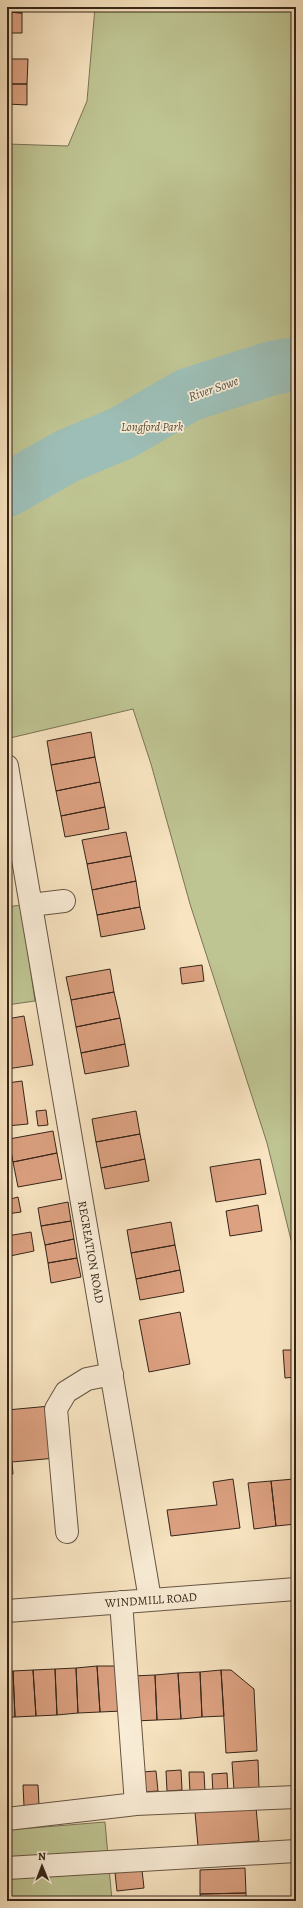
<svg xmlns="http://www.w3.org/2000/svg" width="303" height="1908" font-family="Alegreya,serif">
	<rect width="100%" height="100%" fill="#f8e4c1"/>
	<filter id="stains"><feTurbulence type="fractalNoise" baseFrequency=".005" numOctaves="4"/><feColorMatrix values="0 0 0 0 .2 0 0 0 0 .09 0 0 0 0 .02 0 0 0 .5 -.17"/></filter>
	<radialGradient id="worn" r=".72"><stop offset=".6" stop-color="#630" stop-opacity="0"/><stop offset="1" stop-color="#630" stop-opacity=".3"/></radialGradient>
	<path fill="#bec492" stroke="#7a7456" d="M 95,7 L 296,7 L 296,1260 L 267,1143 L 190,904 L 151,764 L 133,709 L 10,738 L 7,742 L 7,144 L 68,146 L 87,101 Z
		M 21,905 L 35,1001 L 7,1005 L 7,907 Z
		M 105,1822 L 112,1901 L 7,1901 L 7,1830 Z"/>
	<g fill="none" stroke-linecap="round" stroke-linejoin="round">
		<path stroke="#9dbeb6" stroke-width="54" d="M 7,490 L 67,456 L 122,433 L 188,395 L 272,368 L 296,364"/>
	</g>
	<path fill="#dca181" stroke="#352519" d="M 7,7 L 23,7 L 22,13 L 7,12 Z
		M 7,12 L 22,13 L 22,33 L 7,33 Z
		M 7,59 L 28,59 L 27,84 L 7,84 Z
		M 7,84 L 27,84 L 27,105 L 7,104 Z
		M 91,732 L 95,757 L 51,765 L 47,741 Z
		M 95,757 L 100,782 L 56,791 L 51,765 Z
		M 100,782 L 105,807 L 61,816 L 56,791 Z
		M 105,807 L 109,829 L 65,837 L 61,816 Z
		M 126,832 L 131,856 L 87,864 L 82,840 Z
		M 131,856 L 136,881 L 92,890 L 87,864 Z
		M 136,881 L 140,907 L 97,915 L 92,890 Z
		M 140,907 L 145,929 L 101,937 L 97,915 Z
		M 202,965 L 204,981 L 182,984 L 180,968 Z
		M 110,969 L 114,992 L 71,1000 L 66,977 Z
		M 114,992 L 120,1018 L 76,1027 L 71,1000 Z
		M 24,1016 L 33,1065 L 7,1069 L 7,1019 Z
		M 120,1018 L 125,1044 L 81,1053 L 76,1027 Z
		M 125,1044 L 129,1066 L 85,1074 L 81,1053 Z
		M 22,1081 L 28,1124 L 7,1126 L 7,1083 Z
		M 46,1110 L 48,1125 L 38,1126 L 36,1111 Z
		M 136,1111 L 140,1134 L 96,1142 L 92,1119 Z
		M 53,1131 L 57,1153 L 13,1162 L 9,1139 Z
		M 140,1134 L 145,1159 L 101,1168 L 96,1142 Z
		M 57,1153 L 62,1179 L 18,1187 L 13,1162 Z
		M 145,1159 L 149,1181 L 105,1189 L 101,1168 Z
		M 260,1159 L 266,1194 L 216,1202 L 210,1167 Z
		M 18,1197 L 21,1212 L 7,1214 L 7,1200 Z
		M 68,1202 L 71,1221 L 41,1226 L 38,1208 Z
		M 258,1205 L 262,1231 L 230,1236 L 226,1211 Z
		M 71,1221 L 74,1239 L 45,1245 L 41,1226 Z
		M 171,1222 L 175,1245 L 131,1253 L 127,1230 Z
		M 31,1232 L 34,1251 L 10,1256 L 7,1236 Z
		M 74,1239 L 77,1258 L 48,1263 L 45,1245 Z
		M 175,1245 L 180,1270 L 136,1279 L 131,1253 Z
		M 77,1258 L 81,1277 L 51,1283 L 48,1263 Z
		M 180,1270 L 184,1292 L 140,1300 L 136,1279 Z
		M 180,1312 L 190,1364 L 149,1372 L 139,1320 Z
		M 283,1350 L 295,1350 L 296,1377 L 285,1378 Z
		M 50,1406 L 56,1458 L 12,1462 L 13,1474 L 7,1475 L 7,1410 Z
		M 233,1479 L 240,1528 L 171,1536 L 167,1510 L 217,1505 L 213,1482 Z
		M 294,1479 L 296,1524 L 276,1526 L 271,1481 Z
		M 271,1481 L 276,1526 L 254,1529 L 248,1483 Z
		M 97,1666 L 100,1712 L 78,1713 L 76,1668 Z
		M 97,1666 L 119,1666 L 122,1711 L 100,1712 Z
		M 76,1668 L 78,1713 L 57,1715 L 55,1669 Z
		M 55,1669 L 57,1715 L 36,1716 L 33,1670 Z
		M 33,1670 L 36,1716 L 15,1717 L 13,1671 Z
		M 221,1670 L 231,1670 L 254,1689 L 257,1751 L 226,1753 Z
		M 221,1670 L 224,1716 L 202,1717 L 200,1672 Z
		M 7,1671 L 13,1671 L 15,1717 L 7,1717 Z
		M 200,1672 L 202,1717 L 181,1719 L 178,1673 Z
		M 178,1673 L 181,1719 L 157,1720 L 155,1675 Z
		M 155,1675 L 157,1720 L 135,1721 L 132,1676 Z
		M 258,1760 L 259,1788 L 234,1790 L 232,1762 Z
		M 181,1770 L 182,1790 L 167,1791 L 166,1771 Z
		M 156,1771 L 158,1791 L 143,1792 L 142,1772 Z
		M 189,1772 L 204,1772 L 205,1792 L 190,1793 Z
		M 227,1773 L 228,1793 L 213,1794 L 212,1774 Z
		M 23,1785 L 38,1785 L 39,1805 L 24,1806 Z
		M 256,1807 L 259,1841 L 198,1846 L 195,1812 Z
		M 245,1868 L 246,1893 L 200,1894 L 200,1870 Z
		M 142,1870 L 144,1888 L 117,1891 L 115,1873 Z
		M 246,1893 L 246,1901 L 201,1901 L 200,1894 Z
		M 141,1898 L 170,1898 L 169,1901 L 141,1901 Z"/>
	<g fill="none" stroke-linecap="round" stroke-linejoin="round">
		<defs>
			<path id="minor" d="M 7,766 L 150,1599
				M 31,905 L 64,901
				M 67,1532 L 56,1409 L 66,1392 L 87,1379 L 112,1374
				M 121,1602 L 136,1804 L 296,1797
				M 7,1611 L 296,1589
				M 7,1819 L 136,1804
				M 7,1868 L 296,1851"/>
		</defs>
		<use href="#minor" stroke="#665543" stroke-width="24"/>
		<use href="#minor" stroke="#faedd7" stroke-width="22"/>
	</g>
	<g text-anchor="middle" stroke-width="3.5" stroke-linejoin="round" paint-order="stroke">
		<g font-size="12" font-style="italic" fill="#574d37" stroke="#faedd7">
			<text x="152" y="431">Longford Park</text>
		</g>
		<g font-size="12" fill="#352519" stroke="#faedd7">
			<text transform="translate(91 1252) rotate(80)" y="4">RECREATION ROAD</text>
			<text transform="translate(151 1600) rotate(-4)" y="4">WINDMILL ROAD</text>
		</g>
		<g font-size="13" font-style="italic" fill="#545348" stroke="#faedd7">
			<text transform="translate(213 388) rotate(-19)" y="5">River Sowe</text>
		</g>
	</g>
	<rect width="303" height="1908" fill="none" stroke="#f8e4c1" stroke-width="24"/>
	<rect x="8" y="8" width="287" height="1892" fill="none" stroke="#352519" stroke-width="2"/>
	<rect x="12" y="12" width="279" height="1884" fill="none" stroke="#352519"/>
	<g transform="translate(42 1866) rotate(359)" stroke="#faedd7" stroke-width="3" paint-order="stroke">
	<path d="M0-3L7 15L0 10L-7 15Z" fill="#352519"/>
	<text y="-6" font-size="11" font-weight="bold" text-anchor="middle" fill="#352519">N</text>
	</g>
	<rect width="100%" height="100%" filter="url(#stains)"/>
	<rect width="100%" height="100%" fill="url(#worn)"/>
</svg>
